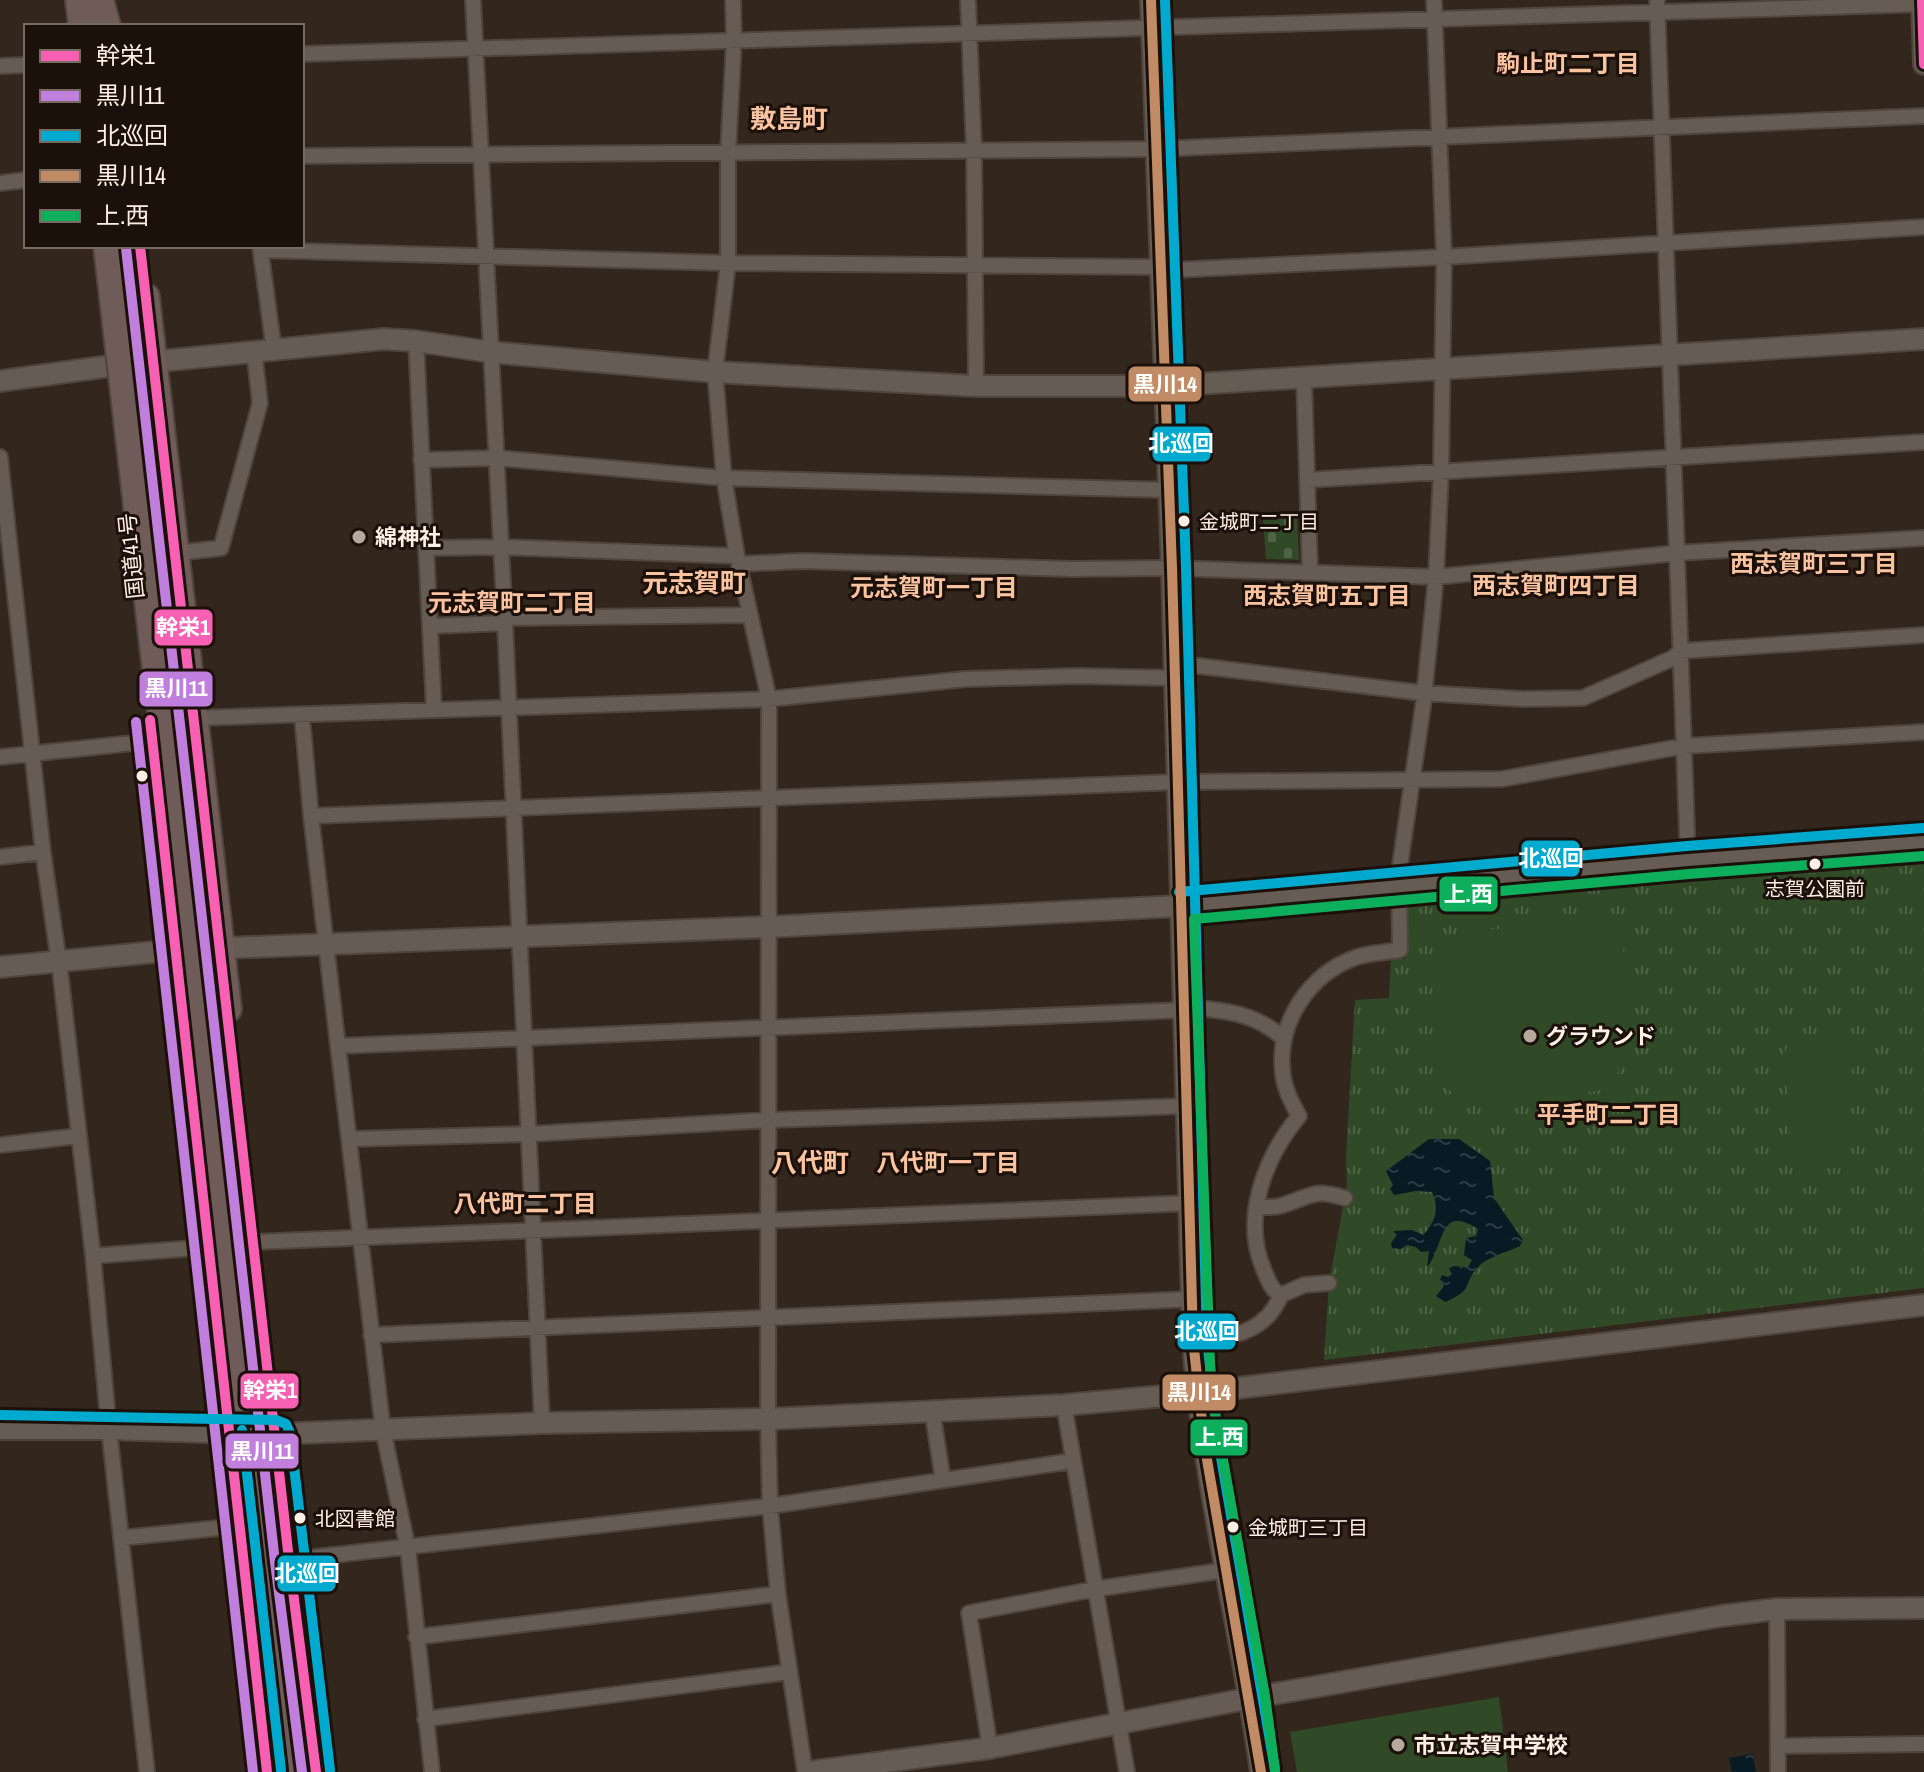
<svg xmlns="http://www.w3.org/2000/svg" width="1924" height="1772" font-family="'Archivo Narrow','Noto Sans JP',sans-serif">
	<defs>
		<pattern id="grass-tufts" width="24" height="20" patternUnits="userSpaceOnUse" patternTransform="scale(2)"><rect width="24" height="20" fill="#304a28"/><path d="M3 7l-1-3M5 7V3M7 7l1-3M15 17l-1-3M17 17v-4M19 17l1-3" fill="none" stroke="#4f6447"/></pattern>
		<pattern id="cemetery-stones" width="16" height="16" patternUnits="userSpaceOnUse" patternTransform="scale(2)"><rect width="16" height="16" fill="#304a28"/><path d="M2 7V4a2 2 0 0 1 4 0v3zM10 15v-3a2 2 0 0 1 4 0v3z" fill="#4f6447"/></pattern>
		<pattern id="water-ripples" width="26" height="14" patternUnits="userSpaceOnUse" patternTransform="scale(2)"><rect width="26" height="14" fill="#081b24"/><path d="M2 4q2-2 4 0t4 0M15 11q2-2 4 0t4 0" fill="none" stroke="#2d3c44"/></pattern>
	</defs>
	<rect width="100%" height="100%" fill="#33261d"/>
	<path fill="url(#grass-tufts)" d="M 1920,859 L 1924,860 L 1924,1288 L 1324,1360 L 1329,1283 L 1347,1185 L 1346,1157 L 1355,1000 L 1389,998 L 1391,958 L 1405,959 L 1406,911 L 1415,897 Z"/>
	<path fill="url(#cemetery-stones)" d="M 1297,517 L 1299,560 L 1266,559 L 1263,518 Z"/>
	<path fill="#304a28" d="M 1622,915 L 1625,996 L 1618,1076 L 1598,1091 L 1459,1102 L 1440,1078 L 1434,948 L 1462,933 Z
		M 1855,1043 L 1849,1100 L 1848,1168 L 1793,1169 L 1784,1056 L 1787,1047 Z
		M 1499,1697 L 1508,1772 L 1297,1772 L 1290,1732 Z"/>
	<path fill="url(#water-ripples)" d="M 1429,1139 L 1459,1139 L 1490,1161 L 1494,1198 L 1523,1240 L 1520,1246 C 1508,1252 1486,1258 1479,1266 C 1460,1286 1477,1288 1445,1302 L 1436,1296 L 1444,1286 L 1440,1280 L 1442,1275 L 1448,1277 L 1452,1274 L 1449,1269 L 1453,1266 L 1468,1267 L 1472,1260 L 1464,1255 L 1466,1238 L 1476,1236 L 1478,1229 C 1438,1203 1445,1246 1427,1267 L 1429,1251 L 1421,1252 L 1416,1247 L 1407,1245 L 1401,1249 L 1392,1248 L 1391,1243 L 1397,1235 L 1393,1231 L 1412,1230 L 1423,1235 C 1435,1223 1440,1209 1432,1192 L 1416,1191 L 1394,1195 L 1390,1189 L 1393,1185 L 1386,1171 Z
		M 1753,1754 L 1756,1772 L 1732,1772 L 1729,1758 Z"/>
	<g fill="none" stroke-linecap="round" stroke-linejoin="round">
		<defs>
			<path id="street" d="M 473,0 L 505,623 L 542,1423
				M 733,0 L 734,41 L 728,153 L 728,263 L 715,372 L 724,478 L 737,556 L 769,699 L 768,1419 L 770,1506 L 778,1594 L 805,1772
				M 968,0 L 974,151 L 976,386
				M 1657,0 L 1688,860
				M 302,54 L 1924,4
				M 0,66 L 26,65
				M 302,156 L 1157,149 L 1924,116
				M 0,183 L 26,180
				M 260,246 L 274,350
				M 261,250 L 728,263 L 1150,267 L 1172,270 L 1444,257 L 1924,227
				M 416,341 L 434,710
				M 1304,378 L 1310,571
				M 0,457 L 43,852 L 60,970 L 93,1256 L 109,1429 L 147,1772
				M 421,460 L 497,458 L 724,478 L 1168,490
				M 1307,480 L 1924,442
				M 426,548 L 501,547 L 737,556
				M 176,553 L 221,548 L 260,403 L 254,351
				M 740,564 L 803,561 L 1071,569 L 1172,568 L 1436,577 L 1677,553 L 1924,538
				M 505,618 L 750,615
				M 430,626 L 505,623
				M 1174,663 L 1423,693 L 1523,699 L 1583,698 L 1673,658 L 1681,651 L 1924,635
				M 302,716 L 311,816 L 383,1430 L 408,1549 L 432,1772
				M 195,718 L 769,699 L 966,679 L 1077,676 L 1174,678
				M 0,757 L 152,741
				M 311,816 L 1177,782 L 1502,779 L 1684,746 L 1924,732
				M 0,857 L 43,852
				M 338,1046 L 1207,1009 C 1237,1012 1261,1018 1284,1039
				M 350,1139 L 530,1134 L 769,1120 L 1188,1106
				M 0,1145 L 78,1136
				M 1257,1207 C 1265,1207 1275,1208 1283,1205 C 1313,1196 1312,1188 1345,1198
				M 253,1242 L 1191,1203
				M 93,1256 L 207,1247
				M 1281,1295 L 1304,1285 L 1329,1283
				M 371,1335 L 1193,1299
				M 1204,1339 C 1238,1338 1268,1328 1281,1295 C 1271,1290 1268,1280 1264,1270 C 1241,1218 1265,1157 1299,1116 C 1292,1103 1285,1090 1283,1075 C 1276,1024 1308,974 1357,957 C 1370,953 1386,952 1400,950 L 1399,872 L 1423,706 L 1436,577 L 1441,472 L 1444,257 L 1434,0
				M 1064,1405 L 1127,1772
				M 932,1410 L 943,1480
				M 121,1538 L 238,1526
				M 289,1560 L 770,1506 L 1072,1461
				M 1777,1609 L 1778,1772
				M 416,1637 L 778,1594
				M 425,1719 L 789,1672
				M 1778,1746 L 1924,1744
				M 990,1748 L 969,1613 L 1095,1589 L 1227,1570"/>
			<path id="secondary" d="M 1151,0 L 1172,568 L 1193,1340 C 1203,1485 1241,1628 1261,1772
				M 1922,0 L 1924,64
				M 0,381 L 110,366 L 384,339 L 416,341 L 490,352 L 715,372 L 976,386 L 1164,386 L 1924,339
				M 0,967 L 175,950 L 767,927 L 1180,906 L 1688,860 L 1924,842
				M 0,1429 L 109,1429 L 276,1434 L 542,1423 L 768,1419 L 1064,1405 L 1197,1393 L 1924,1305
				M 809,1772 L 990,1748 L 1251,1698 L 1721,1616 L 1777,1609 L 1924,1608"/>
			<path id="highway" d="M 79,0 L 82,26
				M 100,0 L 107,26
				M 146,297 L 228,1009
				M 165,861 L 267,1772"/>
		</defs>
		<use href="#street" stroke="#50453d" stroke-width="18"/>
		<use href="#secondary" stroke="#50453d" stroke-width="24"/>
		<use href="#highway" stroke="#50453d" stroke-width="30"/>
		<use href="#street" stroke="#675c54" stroke-width="14"/>
		<use href="#secondary" stroke="#675c54" stroke-width="20"/>
		<use href="#highway" stroke="#6f5b58" stroke-width="26"/>
		<defs>
			<path id="highway-bridge" d="M 107,246 L 283,1772
				M 127,246 L 303,1772"/>
		</defs>
		<use href="#highway-bridge" stroke="#50453d" stroke-width="30" stroke-linecap="butt"/>
		<use href="#highway-bridge" stroke="#6f5b58" stroke-width="26"/>
		<defs>
			<path id="bus-1" d="M 1922,0 L 1924,64
				M 140,246 L 289,1560 L 316,1772
				M 150,720 L 267,1772"/>
			<path id="bus-2" d="M 126,248 L 275,1562 L 302,1772
				M 136,722 L 253,1772"/>
			<path id="bus-3" d="M 1165,0 L 1186,568 L 1207,1339 L 1219,1446 L 1275,1770
				M 1179,892 L 1687,846 L 1923,828
				M 0,1415 L 276,1420 L 286,1424 L 290,1433 L 330,1770
				M 242,1430 L 281,1770"/>
			<path id="bus-4" d="M 1151,0 L 1172,568 L 1193,1340 L 1205,1448 L 1261,1772"/>
			<path id="bus-5" d="M 1275,1770 L 1265,1696 L 1211,1392 L 1194,919 L 1689,874 L 1924,856"/>
		</defs>
		<use href="#bus-1" stroke="#1c110a" stroke-width="16"/>
		<use href="#bus-2" stroke="#1c110a" stroke-width="16"/>
		<use href="#bus-3" stroke="#1c110a" stroke-width="16"/>
		<use href="#bus-4" stroke="#1c110a" stroke-width="16"/>
		<use href="#bus-5" stroke="#1c110a" stroke-width="16"/>
		<use href="#bus-1" stroke="#f860b3" stroke-width="10"/>
		<use href="#bus-2" stroke="#c07fdc" stroke-width="10"/>
		<use href="#bus-3" stroke="#00a9ce" stroke-width="10"/>
		<use href="#bus-4" stroke="#c18c65" stroke-width="10"/>
		<use href="#bus-5" stroke="#0daf5c" stroke-width="10"/>
	</g>
	<g fill="#ffefe4" stroke="#1c110a" stroke-width="3">
		<circle cx="1184" cy="521" r="7"/>
		<circle cx="142" cy="776" r="7"/>
		<circle cx="1815" cy="864" r="7"/>
		<circle cx="300" cy="1518" r="7"/>
		<circle cx="1233" cy="1527" r="7"/>
	</g>
	<g fill="#b8a99e" stroke="#1c110a" stroke-width="3">
		<circle cx="359" cy="537" r="8"/>
		<circle cx="1530" cy="1036" r="8"/>
		<circle cx="1398" cy="1745" r="8"/>
	</g>
	<g text-anchor="middle" stroke-width="6" stroke-linejoin="round" paint-order="stroke">
		<g font-size="20" fill="#ffefe4" stroke="#1c110a" text-anchor="start">
			<text x="1199" y="529">金城町二丁目</text>
			<text x="1815" y="896" text-anchor="middle">志賀公園前</text>
			<text x="315" y="1526">北図書館</text>
			<text x="1248" y="1535">金城町三丁目</text>
		</g>
		<g font-size="22" font-weight="bold" fill="#ffefe4" stroke="#1c110a" text-anchor="start">
			<text x="375" y="545">綿神社</text>
			<text x="1546" y="1044">グラウンド</text>
			<text x="1414" y="1753">市立志賀中学校</text>
		</g>
		<g font-size="22" fill="#ffefe4" stroke="#1c110a">
			<text transform="translate(131 556) rotate(-96)" y="8">国道41号</text>
		</g>
		<g font-size="24" font-weight="bold" fill="#fcc3a1" stroke="#1c110a">
			<text x="1568" y="72">駒止町二丁目</text>
			<text x="1814" y="572">西志賀町三丁目</text>
			<text x="1556" y="594">西志賀町四丁目</text>
			<text x="934" y="596">元志賀町一丁目</text>
			<text x="1327" y="604">西志賀町五丁目</text>
			<text x="512" y="611">元志賀町二丁目</text>
			<text x="1609" y="1123">平手町二丁目</text>
			<text x="948" y="1171">八代町一丁目</text>
			<text x="525" y="1212">八代町二丁目</text>
		</g>
		<g font-size="26" font-weight="bold" fill="#fcc3a1" stroke="#1c110a">
			<text x="789" y="128">敷島町</text>
			<text x="694" y="592">元志賀町</text>
			<text x="810" y="1172">八代町</text>
		</g>
	</g>
	<g stroke="#1c110a" stroke-width="3">
		<rect x="1127" y="365" width="76" height="38" rx="8" fill="#c18c65"/>
		<rect x="1151" y="425" width="61" height="38" rx="8" fill="#00a9ce"/>
		<rect x="153" y="608" width="61" height="39" rx="8" fill="#f860b3"/>
		<rect x="138" y="670" width="76" height="38" rx="8" fill="#c07fdc"/>
		<rect x="1520" y="839" width="61" height="39" rx="8" fill="#00a9ce"/>
		<rect x="1438" y="875" width="61" height="38" rx="8" fill="#0daf5c"/>
		<rect x="1176" y="1312" width="61" height="39" rx="8" fill="#00a9ce"/>
		<rect x="239" y="1372" width="61" height="38" rx="8" fill="#f860b3"/>
		<rect x="1161" y="1373" width="76" height="39" rx="8" fill="#c18c65"/>
		<rect x="1189" y="1418" width="60" height="39" rx="8" fill="#0daf5c"/>
		<rect x="224" y="1432" width="76" height="38" rx="8" fill="#c07fdc"/>
		<rect x="276" y="1554" width="61" height="39" rx="8" fill="#00a9ce"/>
	</g>
	<g font-size="22" text-anchor="middle" font-weight="bold" fill="#fff">
		<text x="1165" y="392">黒川14</text>
		<text x="1181" y="451">北巡回</text>
		<text x="183" y="635">幹栄1</text>
		<text x="176" y="696">黒川11</text>
		<text x="1551" y="866">北巡回</text>
		<text x="1468" y="902">上.西</text>
		<text x="1207" y="1339">北巡回</text>
		<text x="270" y="1398">幹栄1</text>
		<text x="1199" y="1400">黒川14</text>
		<text x="1219" y="1445">上.西</text>
		<text x="262" y="1459">黒川11</text>
		<text x="307" y="1581">北巡回</text>
	</g>
	<rect x="24" y="24" width="280" height="224" fill="#1c110a" stroke="#776a61" stroke-width="2"/>
	<rect x="40" y="50" width="40" height="12" fill="#f860b3" stroke="#776a61" stroke-width="2"/>
	<text x="96" y="64" font-size="24" fill="#ffefe4">幹栄1</text>
	<rect x="40" y="90" width="40" height="12" fill="#c07fdc" stroke="#776a61" stroke-width="2"/>
	<text x="96" y="104" font-size="24" fill="#ffefe4">黒川11</text>
	<rect x="40" y="130" width="40" height="12" fill="#00a9ce" stroke="#776a61" stroke-width="2"/>
	<text x="96" y="144" font-size="24" fill="#ffefe4">北巡回</text>
	<rect x="40" y="170" width="40" height="12" fill="#c18c65" stroke="#776a61" stroke-width="2"/>
	<text x="96" y="184" font-size="24" fill="#ffefe4">黒川14</text>
	<rect x="40" y="210" width="40" height="12" fill="#0daf5c" stroke="#776a61" stroke-width="2"/>
	<text x="96" y="224" font-size="24" fill="#ffefe4">上.西</text>
</svg>
